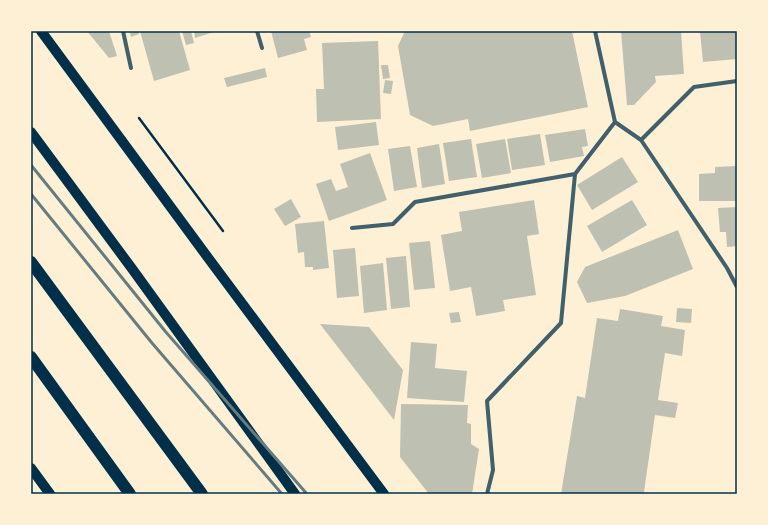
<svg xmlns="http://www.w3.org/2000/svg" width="768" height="525" font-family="Inter,sans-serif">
	<rect width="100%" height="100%" fill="#fdf0d5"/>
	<path fill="#bec0b2" d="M 87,31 L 109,31 L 117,56 L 109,58 Z
		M 133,31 L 138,31 L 139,34 L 131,37 L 130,32 Z
		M 140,31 L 179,31 L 190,70 L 154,81 Z
		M 182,31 L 191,31 L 194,43 L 186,45 Z
		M 194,31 L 217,31 L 195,38 Z
		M 271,31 L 309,31 L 311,37 L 304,39 L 307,50 L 278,58 Z
		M 405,31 L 572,31 L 588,107 L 470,131 L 468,119 L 433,126 L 410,115 L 398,46 Z
		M 621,31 L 681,31 L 684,74 L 655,76 L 656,82 L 634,105 L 627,105 Z
		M 715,31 L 737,31 L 737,59 L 703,62 L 700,32 Z
		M 378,41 L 381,119 L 317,122 L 316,89 L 324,89 L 322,43 Z
		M 381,65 L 388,65 L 390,78 L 383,79 Z
		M 265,68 L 267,77 L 227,87 L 224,78 Z
		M 385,80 L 393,81 L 391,94 L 383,93 Z
		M 376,122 L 379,145 L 338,150 L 335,127 Z
		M 585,129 L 588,146 L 582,147 L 584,156 L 550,162 L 545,135 Z
		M 540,134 L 545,165 L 512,170 L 507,139 Z
		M 471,139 L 477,177 L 449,181 L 443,143 Z
		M 505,139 L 511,173 L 482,178 L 476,144 Z
		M 439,144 L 445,184 L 422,188 L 417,148 Z
		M 410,146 L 417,187 L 394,191 L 388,149 Z
		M 370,153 L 387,200 L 329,221 L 316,184 L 331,179 L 336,191 L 348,187 L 340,164 Z
		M 622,157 L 638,182 L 592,210 L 577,185 Z
		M 737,166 L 737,201 L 699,201 L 699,174 L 715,173 L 715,167 Z
		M 291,199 L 301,217 L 285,226 L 274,209 Z
		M 534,200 L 539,234 L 527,236 L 536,295 L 503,300 L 505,311 L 476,316 L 471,287 L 450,291 L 441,235 L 462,231 L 459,212 Z
		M 632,200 L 647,225 L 602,252 L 587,226 Z
		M 737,207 L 737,246 L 727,247 L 726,232 L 720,232 L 718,208 Z
		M 324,221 L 329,268 L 313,270 L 313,267 L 305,267 L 304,252 L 298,253 L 295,224 Z
		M 678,230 L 693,269 L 625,296 L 587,303 L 577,282 L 585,267 Z
		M 430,241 L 435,288 L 414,290 L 409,243 Z
		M 355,248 L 359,296 L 337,298 L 333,250 Z
		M 406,256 L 410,307 L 391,309 L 386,258 Z
		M 383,263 L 387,310 L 364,313 L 360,266 Z
		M 677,308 L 692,309 L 691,323 L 676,322 Z
		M 620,309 L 663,316 L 661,326 L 685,330 L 682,356 L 665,353 L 658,400 L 678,403 L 675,418 L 655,415 L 644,492 L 651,494 L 561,494 L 577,396 L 585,398 L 597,318 L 618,321 Z
		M 459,312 L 461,322 L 451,323 L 449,313 Z
		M 320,324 L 369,327 L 403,370 L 394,420 Z
		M 411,342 L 437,344 L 435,368 L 467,371 L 464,402 L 407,398 Z
		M 401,404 L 468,405 L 467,423 L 471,424 L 471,444 L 479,449 L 472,494 L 429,494 L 400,457 Z"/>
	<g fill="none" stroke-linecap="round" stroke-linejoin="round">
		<path stroke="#003049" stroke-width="2.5" d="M 139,118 L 223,231"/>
		<path stroke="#3f606c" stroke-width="4" d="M 123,31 L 131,68
			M 257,31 L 262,48
			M 595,31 L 615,122 L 641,140 L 727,268 L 737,287
			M 641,140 L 694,87 L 737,81
			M 352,228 L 393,224 L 415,202 L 575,174
			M 487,494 L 493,470 L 487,401 L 561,323 L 575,174 L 615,122"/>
		<path stroke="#003049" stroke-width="10" d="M 41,31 L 206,255 L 384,494
			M 31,132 L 133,270 L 295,494
			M 31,468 L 50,494"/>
		<path stroke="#003049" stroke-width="12" d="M 31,262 L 202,494
			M 31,357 L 130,494"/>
		<path stroke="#657d81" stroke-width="3" d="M 31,165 L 165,331 L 307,494
			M 31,194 L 152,343 L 282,494"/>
	</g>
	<rect width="768" height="525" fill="none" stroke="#fdf0d5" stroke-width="64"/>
	<rect x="32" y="32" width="704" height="461" fill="none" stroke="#003049" stroke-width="1.5"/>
</svg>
